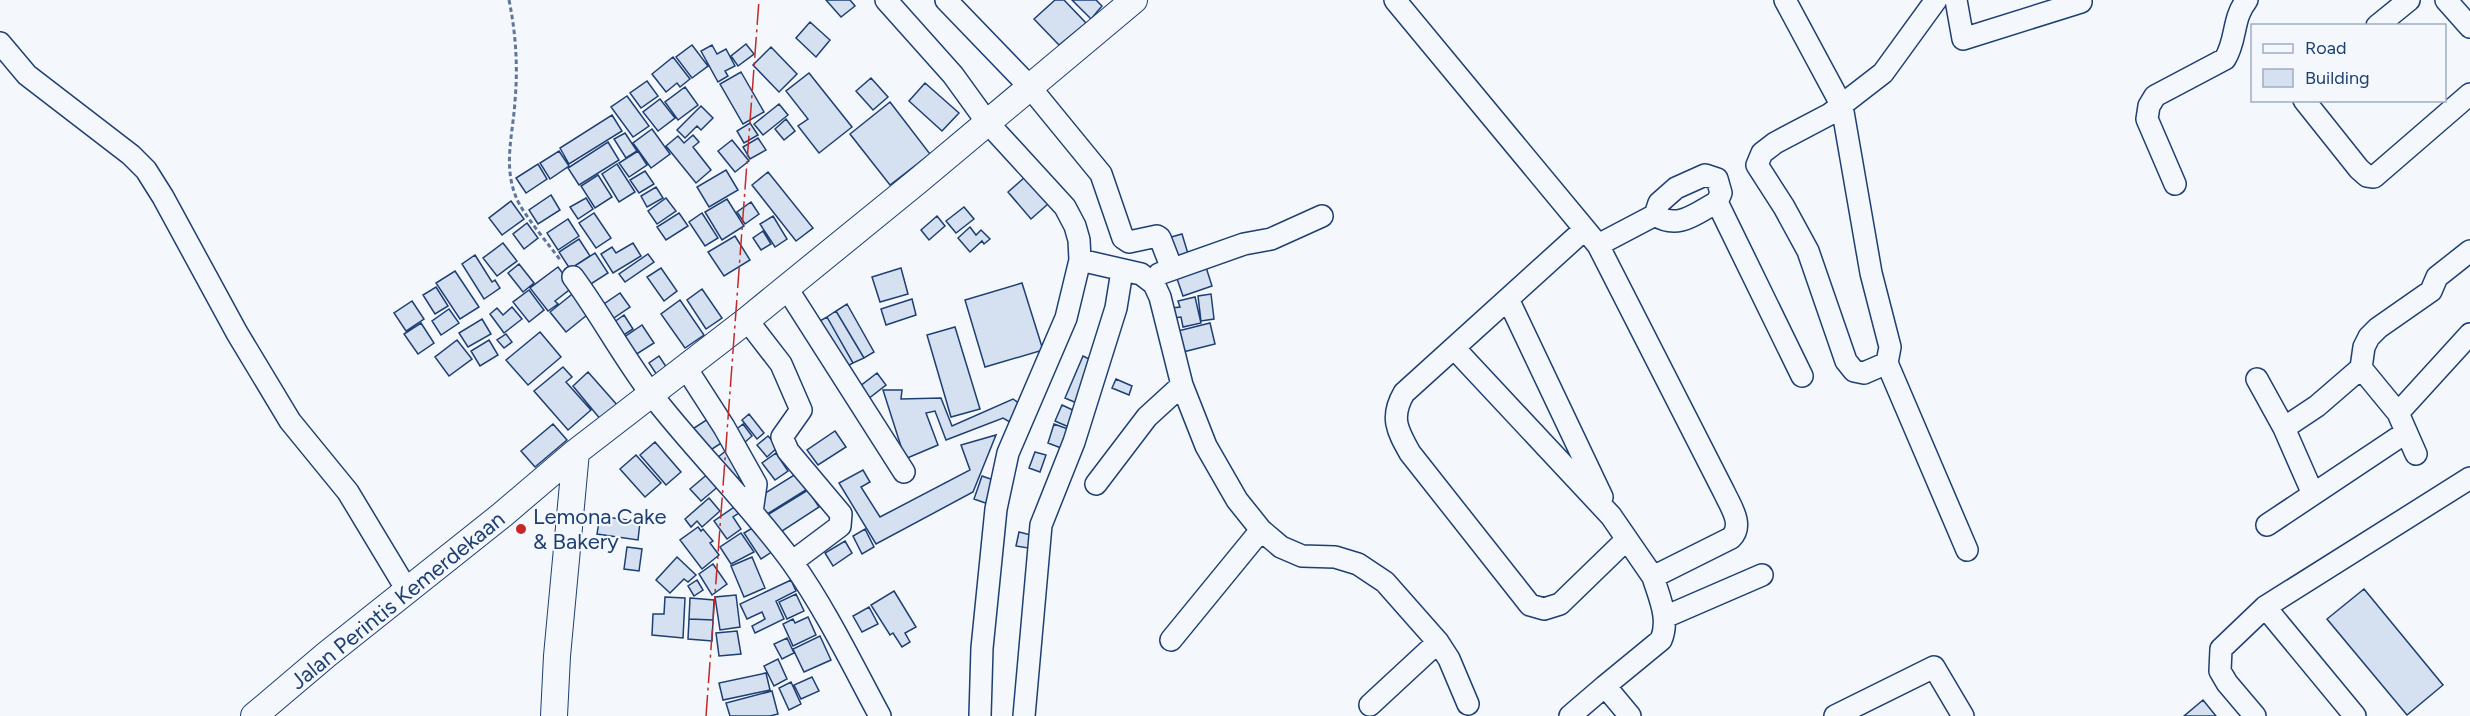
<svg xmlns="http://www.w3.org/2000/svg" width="2470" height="716" font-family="Figtree,sans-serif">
	<rect width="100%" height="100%" fill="#f4f7fb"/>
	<path fill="#d5e0f0" stroke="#1d3f73" stroke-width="1.5" d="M 826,0 L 850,0 L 855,6 L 841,17 Z
		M 1055,0 L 1064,0 L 1086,23 L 1059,45 L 1034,19 Z
		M 1072,0 L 1096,0 L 1102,6 L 1091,19 Z
		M 810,22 L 830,40 L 816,57 L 796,38 Z
		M 746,44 L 754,54 L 738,66 L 731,56 Z
		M 692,45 L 708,66 L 692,78 L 676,57 Z
		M 712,45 L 717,54 L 726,49 L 735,66 L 725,71 L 728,76 L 718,82 L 701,51 Z
		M 771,47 L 797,74 L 779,92 L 753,65 Z
		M 673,57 L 690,79 L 680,87 L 677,83 L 666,92 L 652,74 Z
		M 741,72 L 764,112 L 743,124 L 720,84 Z
		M 809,73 L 852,127 L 819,153 L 798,126 L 808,119 L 786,91 Z
		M 871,78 L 888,97 L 873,110 L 856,91 Z
		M 647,81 L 658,96 L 641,108 L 630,93 Z
		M 925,83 L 959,113 L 942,131 L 909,101 Z
		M 685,87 L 698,105 L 678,120 L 665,102 Z
		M 627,96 L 649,126 L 633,137 L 611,107 Z
		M 660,99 L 675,118 L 658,131 L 643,112 Z
		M 890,102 L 930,154 L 890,185 L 850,134 Z
		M 779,104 L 788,115 L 763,135 L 754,124 Z
		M 701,106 L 713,118 L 701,130 L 697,126 L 685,138 L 677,130 Z
		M 612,115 L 622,131 L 569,164 L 560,148 Z
		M 786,119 L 795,131 L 784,140 L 775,129 Z
		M 750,123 L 758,135 L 744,143 L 737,131 Z
		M 652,129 L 670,154 L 651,168 L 633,143 Z
		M 625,133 L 637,151 L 626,158 L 614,139 Z
		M 693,135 L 699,142 L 693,147 L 711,170 L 696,183 L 666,146 L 678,136 L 684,143 Z
		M 758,138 L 766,150 L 750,159 L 743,147 Z
		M 732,140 L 749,161 L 735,172 L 718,151 Z
		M 608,142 L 619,160 L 579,185 L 568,168 Z
		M 559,151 L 569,166 L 550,179 L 540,163 Z
		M 638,151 L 647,165 L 629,177 L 619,163 Z
		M 538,164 L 547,179 L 526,193 L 516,178 Z
		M 617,164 L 635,192 L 619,202 L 602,174 Z
		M 726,170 L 738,190 L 709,207 L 697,187 Z
		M 645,171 L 654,184 L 639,193 L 630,180 Z
		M 768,172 L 813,228 L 796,241 L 752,185 Z
		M 598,175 L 612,197 L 595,208 L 581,186 Z
		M 1025,177 L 1048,204 L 1031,219 L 1008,192 Z
		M 656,187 L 663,198 L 647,207 L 641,196 Z
		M 551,195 L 560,210 L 538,224 L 529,210 Z
		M 586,198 L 593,209 L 578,219 L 570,207 Z
		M 666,198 L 676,211 L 657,224 L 648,211 Z
		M 727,199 L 744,226 L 722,240 L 705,212 Z
		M 511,201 L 524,219 L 502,235 L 489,218 Z
		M 751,202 L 759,214 L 745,224 L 737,212 Z
		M 964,207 L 974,219 L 956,233 L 946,221 Z
		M 594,213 L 611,238 L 596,248 L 579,223 Z
		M 679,213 L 688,226 L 666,240 L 657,227 Z
		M 702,213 L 718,238 L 705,246 L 689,222 Z
		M 773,216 L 787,239 L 775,247 L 760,224 Z
		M 937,216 L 945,226 L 929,240 L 921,230 Z
		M 568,219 L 579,236 L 558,250 L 547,233 Z
		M 527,223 L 538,238 L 524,249 L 513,234 Z
		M 970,227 L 976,235 L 981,230 L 990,239 L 984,244 L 982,241 L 970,252 L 958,238 Z
		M 763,231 L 771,244 L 761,250 L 753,238 Z
		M 1182,234 L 1189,257 L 1164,265 L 1157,241 Z
		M 735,236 L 750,260 L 724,276 L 708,252 Z
		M 579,239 L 590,256 L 570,269 L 559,252 Z
		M 503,243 L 517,261 L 497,276 L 483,258 Z
		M 633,243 L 641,256 L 613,273 L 601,254 L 612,247 L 616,253 Z
		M 595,253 L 608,273 L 583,289 L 570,269 Z
		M 648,254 L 654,262 L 625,282 L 619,274 Z
		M 475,255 L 492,282 L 495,280 L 500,288 L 484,299 L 462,264 Z
		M 519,264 L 534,283 L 523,292 L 508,273 Z
		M 1205,264 L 1212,286 L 1183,296 L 1175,273 Z
		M 558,267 L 573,287 L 555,301 L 558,304 L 548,311 L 530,288 Z
		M 661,268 L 677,291 L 664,301 L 647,277 Z
		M 901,268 L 908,294 L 880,302 L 872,277 Z
		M 455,271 L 479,307 L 460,319 L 436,283 Z
		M 1022,283 L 1043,350 L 985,367 L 965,300 Z
		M 436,287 L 448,306 L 435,314 L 423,295 Z
		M 702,289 L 722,318 L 706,329 L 687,300 Z
		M 529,290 L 544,310 L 529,322 L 513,302 Z
		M 576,291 L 592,311 L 566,332 L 550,312 Z
		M 620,293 L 630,307 L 608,322 L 598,308 Z
		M 1211,294 L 1214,319 L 1201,321 L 1198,296 Z
		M 1195,297 L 1201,323 L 1183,327 L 1181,317 L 1174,318 L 1172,308 L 1180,307 L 1178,301 Z
		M 912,299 L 916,315 L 886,325 L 881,309 Z
		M 680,300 L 704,335 L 685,348 L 661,314 Z
		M 412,301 L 424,319 L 406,331 L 394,313 Z
		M 847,304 L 874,352 L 864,358 L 836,311 Z
		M 512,307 L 522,319 L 504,333 L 490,314 L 497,308 L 503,315 Z
		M 449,309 L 459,323 L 441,335 L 432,321 Z
		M 836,311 L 864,358 L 853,363 L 827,317 Z
		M 624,315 L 633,329 L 619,338 L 610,325 Z
		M 827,317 L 853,363 L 842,369 L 816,323 Z
		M 482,319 L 491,334 L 468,347 L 459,333 Z
		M 421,323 L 434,343 L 418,354 L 404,334 Z
		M 1210,323 L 1215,344 L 1183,352 L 1178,331 Z
		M 642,325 L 654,343 L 632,357 L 620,340 Z
		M 955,327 L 980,409 L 951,417 L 927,335 Z
		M 540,332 L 561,357 L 528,385 L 506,360 Z
		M 506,334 L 512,342 L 504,348 L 497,340 Z
		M 457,340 L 472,359 L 449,376 L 435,357 Z
		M 489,340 L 498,355 L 480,366 L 471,351 Z
		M 659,356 L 667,368 L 657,375 L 649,363 Z
		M 1083,356 L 1097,363 L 1079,404 L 1065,398 Z
		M 563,367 L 572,377 L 566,382 L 591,410 L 568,430 L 534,391 Z
		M 588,372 L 618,406 L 601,420 L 573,386 Z
		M 877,373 L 886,385 L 868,399 L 859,387 Z
		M 1116,379 L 1132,386 L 1129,395 L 1112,388 Z
		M 883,390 L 902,390 L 901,399 L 941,398 L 952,426 L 1013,399 L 1023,406 L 1015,425 L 1003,418 L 946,440 L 935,411 L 926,413 L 938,445 L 905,459 Z
		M 1062,405 L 1077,412 L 1071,428 L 1055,421 Z
		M 749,414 L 764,433 L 757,439 L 742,420 Z
		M 711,417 L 726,440 L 706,453 L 691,430 Z
		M 553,424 L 567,440 L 535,467 L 521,451 Z
		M 743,424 L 752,436 L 744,443 L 734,431 Z
		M 1054,424 L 1068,429 L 1061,448 L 1048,443 Z
		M 835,431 L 846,447 L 818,465 L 807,450 Z
		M 996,435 L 973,492 L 876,544 L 839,483 L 863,470 L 870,482 L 861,487 L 880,517 L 970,470 L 961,445 Z
		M 768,436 L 778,447 L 767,457 L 757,445 Z
		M 655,442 L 681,472 L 666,485 L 640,455 Z
		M 728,449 L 746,471 L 734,481 L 711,463 Z
		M 1035,452 L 1046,455 L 1040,472 L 1029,468 Z
		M 776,453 L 788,471 L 775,480 L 762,463 Z
		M 636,455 L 661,483 L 645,497 L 620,469 Z
		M 710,472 L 720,485 L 701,501 L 690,489 Z
		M 799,472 L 809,488 L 764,516 L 754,500 Z
		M 982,476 L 999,482 L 991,505 L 974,499 Z
		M 808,490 L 819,507 L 773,537 L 761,519 Z
		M 709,498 L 720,511 L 702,527 L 697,521 L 691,527 L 685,519 Z
		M 740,503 L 745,509 L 733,517 L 741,529 L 727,539 L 714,521 Z
		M 600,516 L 640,522 L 638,540 L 597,534 Z
		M 759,524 L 776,549 L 761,559 L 744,533 Z
		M 698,527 L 701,531 L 703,529 L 713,541 L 710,543 L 719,555 L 702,569 L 680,540 Z
		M 865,529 L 874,547 L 862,554 L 853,536 Z
		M 1019,532 L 1031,535 L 1028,548 L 1016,546 Z
		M 741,533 L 754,552 L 731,564 L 720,547 Z
		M 845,541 L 852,553 L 833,566 L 825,553 Z
		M 627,547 L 642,549 L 639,571 L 624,569 Z
		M 677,557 L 696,575 L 688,582 L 684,579 L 670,593 L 656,580 Z
		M 752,557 L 765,588 L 744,597 L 731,566 Z
		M 713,564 L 727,584 L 712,595 L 699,574 Z
		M 697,580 L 703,590 L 694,596 L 688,586 Z
		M 791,580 L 796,591 L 776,601 L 784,619 L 755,633 L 752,626 L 765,619 L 762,612 L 747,619 L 740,604 Z
		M 2364,589 L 2443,685 L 2407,715 L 2327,619 Z
		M 894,591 L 916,627 L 905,633 L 910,642 L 902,647 L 893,633 L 890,635 L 871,605 Z
		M 796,594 L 804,611 L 787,619 L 779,602 Z
		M 736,595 L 740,627 L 720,630 L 715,597 Z
		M 665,597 L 685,598 L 683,638 L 652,635 L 653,614 L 664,614 Z
		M 690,598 L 714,600 L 713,620 L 689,619 Z
		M 869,607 L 878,624 L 862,632 L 853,616 Z
		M 808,617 L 816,635 L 793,646 L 783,624 L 793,619 L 795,623 Z
		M 689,619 L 713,620 L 712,641 L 688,639 Z
		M 737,631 L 741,654 L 719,656 L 716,633 Z
		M 820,636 L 831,660 L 804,672 L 793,649 Z
		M 787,638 L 794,653 L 782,659 L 774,644 Z
		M 778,659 L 787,679 L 774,686 L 764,666 Z
		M 766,673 L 770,690 L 723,700 L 719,683 Z
		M 812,677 L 819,691 L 801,699 L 794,685 Z
		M 791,682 L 801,704 L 789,710 L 779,688 Z
		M 772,691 L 778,714 L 770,716 L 730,716 L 726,703 Z
		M 2203,700 L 2216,716 L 2184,716 Z"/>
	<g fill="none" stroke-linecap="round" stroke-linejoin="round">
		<defs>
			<path id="minor" d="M 886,0 L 953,75 L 987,122 L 1065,207 L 1075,226 L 1079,240 L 1080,260 L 1066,318 L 1008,453 L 996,509 L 982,648 L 980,716
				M 946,0 L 1029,86 L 1101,174 L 1123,238 L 1129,242 L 1157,236 L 1160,238 L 1172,269
				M 1395,0 L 1598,245 L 1724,492 C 1731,507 1744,525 1731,538 L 1653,577 C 1659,597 1670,619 1661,640 L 1605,686 L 1630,716
				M 1785,0 L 1842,106 L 1871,273 L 1890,347 L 1887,363 L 1967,550
				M 1956,0 L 1963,39 L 2081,2 L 2079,0
				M 2446,0 L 2470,27
				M 2377,26 L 2409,0
				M 0,43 L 27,75 L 131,155 L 146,170 L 163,197 L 237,333 L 290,421 L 348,492 L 407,590
				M 2304,100 L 2359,169 L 2367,176 L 2374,177 L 2470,94
				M 2175,184 L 2147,119 L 2149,106 L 2155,96 L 2225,59 C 2237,40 2232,18 2247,0
				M 1717,202 L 1802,376
				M 1585,229 L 1404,393 C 1390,417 1397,430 1410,453 L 1530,605 L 1544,609 L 1560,604 L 1626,540
				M 1598,245 L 1655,215 L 1659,203 L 1676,188 L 1705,175 L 1717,179 L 1721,193 L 1717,202 C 1695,214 1678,230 1655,215
				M 1080,260 L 1141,274 L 1154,284 L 1160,297 L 1182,385 L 1206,446 L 1237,500 L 1261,530 L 1281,547 L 1302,556 L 1335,557 L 1358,564 L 1385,582 L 1438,642 L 1449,659 L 1468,704
				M 1159,274 L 1244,244 L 1271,239 L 1322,216
				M 573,277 C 601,315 623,357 652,395 C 696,452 749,503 792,562 C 826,610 852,664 880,716
				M 786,287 L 904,472
				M 1508,299 L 1602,497
				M 747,320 L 781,364 L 801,410 L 782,437 L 788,451 L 841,514 L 840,526 L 792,562
				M 1454,348 L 1611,516 L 1653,577
				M 1887,363 L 1864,373 L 1854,371 L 1846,361 L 1808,251 L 1784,207 L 1757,165 L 1762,153 L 1775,143 L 1830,114 L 1883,73 L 1936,0
				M 686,368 L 724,427 L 756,484 L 752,512
				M 2361,368 L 2364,347 L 2369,337 L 2378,328 L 2431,291 L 2437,277 L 2470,251
				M 2257,379 L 2284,428 L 2313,494
				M 2398,413 L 2470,334
				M 2284,428 L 2317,406 L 2361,368 L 2398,413 L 2416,454
				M 1096,484 L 1147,417 L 1182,385
				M 2267,525 L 2405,433
				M 2265,607 L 2355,716
				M 1665,617 L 1762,575
				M 1171,640 L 1261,530
				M 1370,705 L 1438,642
				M 1024,716 L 1041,525 L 1074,442 L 1116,308 L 1122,271
				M 1570,716 L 1605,686
				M 1835,716 L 1934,667 L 1963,716
				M 2255,716 L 2227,683 L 2220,671 L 2221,649 L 2265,607 L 2470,478"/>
			<path id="major" d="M 254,716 L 326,655 L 502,515 L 576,452 L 747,320 L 919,180 L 1134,0
				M 554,716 L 557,656 L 576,452"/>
		</defs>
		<use href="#minor" stroke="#1d3f73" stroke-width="24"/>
		<use href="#major" stroke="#1d3f73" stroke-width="28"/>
		<path stroke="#5e769c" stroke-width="3" stroke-dasharray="4.5 3" stroke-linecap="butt" d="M 509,0 C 516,34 518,67 515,101 C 513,134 503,165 516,197 C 522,213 550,246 561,261"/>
		<use href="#minor" stroke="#f4f7fb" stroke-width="21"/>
		<use href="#major" stroke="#f4f7fb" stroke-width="26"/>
		<path stroke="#c62828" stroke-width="1.5" stroke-dasharray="21 4.5 3 4.5" stroke-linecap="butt" d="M 706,716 L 759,0"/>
	</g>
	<circle fill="#c62828" stroke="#f4f7fb" stroke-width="2" cx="521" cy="529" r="6"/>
	<g text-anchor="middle" stroke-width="4.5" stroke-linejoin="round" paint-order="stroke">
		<g font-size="22" fill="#1d3f73" stroke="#f4f7fb" text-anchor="start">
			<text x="533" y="524">Lemona Cake<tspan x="533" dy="25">&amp; Bakery</tspan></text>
		</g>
		<g font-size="22" fill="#1d3f73" stroke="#f4f7fb">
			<text transform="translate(397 600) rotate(-39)" y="8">Jalan Perintis Kemerdekaan</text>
		</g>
	</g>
	<rect x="2251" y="24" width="195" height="78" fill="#f4f7fb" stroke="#9eadc5" stroke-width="1.5"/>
	<rect x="2263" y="44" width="30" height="9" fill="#f4f7fb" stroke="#9eadc5" stroke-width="1.5"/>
	<text x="2305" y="54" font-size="18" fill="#1d3f73">Road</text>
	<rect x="2263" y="69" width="30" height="18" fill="#d5e0f0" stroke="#9eadc5" stroke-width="1.5"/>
	<text x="2305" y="84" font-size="18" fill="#1d3f73">Building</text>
</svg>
